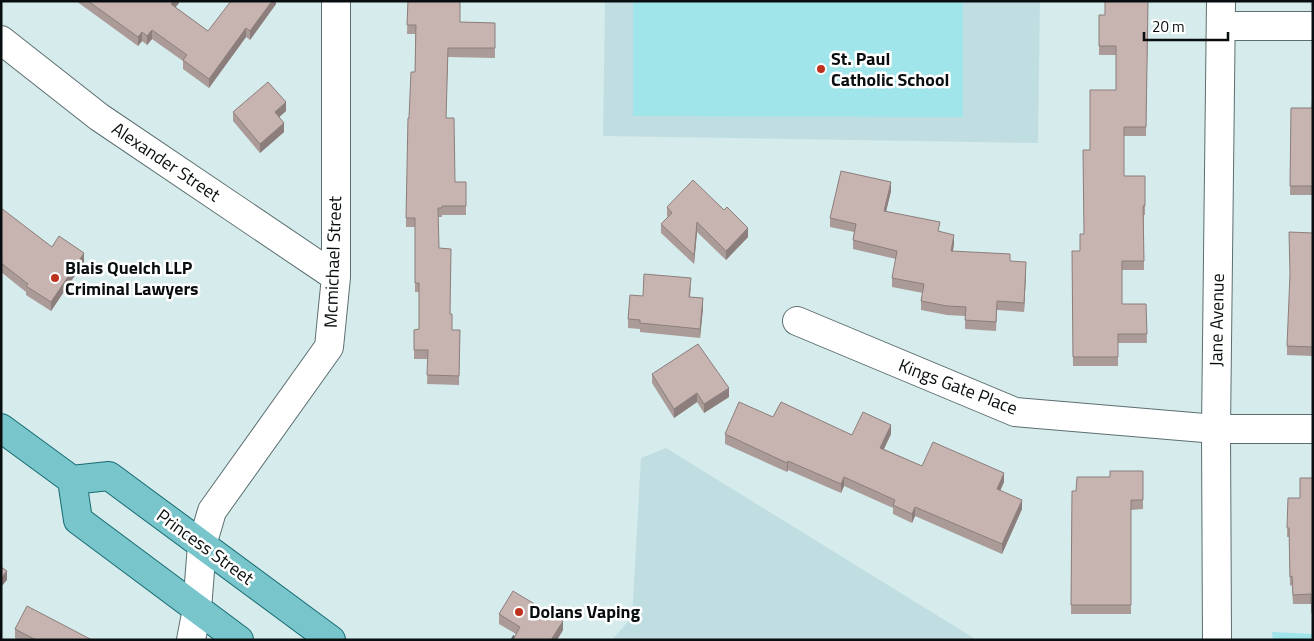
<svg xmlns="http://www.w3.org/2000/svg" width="1314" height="641" font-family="'Titillium Web',sans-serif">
	<rect width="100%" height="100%" fill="#d6ebec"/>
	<path fill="#c0dee1" d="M 605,1 L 1040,1 L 1038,143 L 603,136 Z
		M 666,448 L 977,640 L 612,640 L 632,617 L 641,458 Z"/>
	<path fill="#a0e5ea" d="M 633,1 L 963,1 L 963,117 L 633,116 Z
		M 1272,632 L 1313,634 L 1313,640 L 1273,640 Z"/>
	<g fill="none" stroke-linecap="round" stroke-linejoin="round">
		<defs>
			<path id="minor" d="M 1221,26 L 1313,26
				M 1,40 L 99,117 L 336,277
				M 797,321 L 1015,412 L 1216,429 L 1313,429
				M 191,640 L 197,609 L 202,545 L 212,511 L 329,347 L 336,277 L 336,1
				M 1217,640 L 1216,429 L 1221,1"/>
			<path id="major" d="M 1,428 L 72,480 L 109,476 L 331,640
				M 72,480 L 78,520 L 239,640"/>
		</defs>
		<use href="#minor" stroke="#5c6e70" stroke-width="30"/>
		<use href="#major" stroke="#166c72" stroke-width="30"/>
		<path stroke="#677475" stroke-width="3" stroke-dasharray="5 2.5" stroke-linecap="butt" d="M 512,640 L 516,633"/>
		<use href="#minor" stroke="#fff" stroke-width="28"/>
		<use href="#major" stroke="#78c5cb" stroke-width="28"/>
	</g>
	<path fill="#ab9b98" d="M 76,1 L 179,1 L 179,3 L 175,7 L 208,31 L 276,1 L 276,4 L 250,40 L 246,37 L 209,88 L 183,69 L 183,61 L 152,39 L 147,45 L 142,41 L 138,46 Z
		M 408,1 L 460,22 L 495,23 L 495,58 L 448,57 L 446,118 L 455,182 L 466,182 L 466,215 L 442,215 L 442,217 L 438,217 L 439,248 L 452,330 L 460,330 L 459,385 L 427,384 L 428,359 L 414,359 L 414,330 L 419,329 L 419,292 L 415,292 L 415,227 L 406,227 L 406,218 L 409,118 L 415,72 L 415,34 L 407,34 Z
		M 1148,1 L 1146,136 L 1124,136 L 1124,176 L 1145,176 L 1145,215 L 1144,215 L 1144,270 L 1122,270 L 1122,304 L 1146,304 L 1147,343 L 1118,343 L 1118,366 L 1073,366 L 1072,251 L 1080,251 L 1084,234 L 1090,150 L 1116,90 L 1116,55 L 1099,55 L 1099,15 L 1105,15 Z
		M 1313,91 L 1313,195 L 1290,195 L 1291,108 L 1312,108 Z
		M 286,111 L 279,117 L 284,132 L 260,153 L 233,121 L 233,112 Z
		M 891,191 L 886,211 L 940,231 L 954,244 L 953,251 L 1010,261 L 1026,271 L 1024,312 L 997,310 L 996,331 L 965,329 L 965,316 L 947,315 L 921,310 L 921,301 L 923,293 L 892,287 L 892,278 L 896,259 L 853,249 L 853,240 L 854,232 L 830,227 L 830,218 Z
		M 667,207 L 748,237 L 726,260 L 697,232 L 694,264 L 661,233 L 661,224 L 668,217 L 667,216 Z
		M 1,208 L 52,247 L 84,262 L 51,311 L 26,295 L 26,292 L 1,272 Z
		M 1313,233 L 1313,356 L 1287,355 L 1287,346 Z
		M 691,287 L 690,297 L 703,308 L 700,338 L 640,332 L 640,329 L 628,328 L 628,319 L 643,296 Z
		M 652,374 L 729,397 L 704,413 L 697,402 L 674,418 L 652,383 Z
		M 773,417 L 852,435 L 891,434 L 884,449 L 922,466 L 1004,482 L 1000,491 L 1022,509 L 1002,554 L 915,516 L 912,523 L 893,514 L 893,508 L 844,486 L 841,493 L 788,470 L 787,472 L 725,444 L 725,434 Z
		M 1143,471 L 1143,509 L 1131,510 L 1131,614 L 1071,614 L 1072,491 L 1076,491 L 1110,477 Z
		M 1313,478 L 1313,613 L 1311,613 L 1311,604 L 1293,604 L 1292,585 L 1290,586 L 1289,537 L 1287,537 L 1288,498 L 1300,498 Z
		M 499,614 L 563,630 L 557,640 L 513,640 L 516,634 L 499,624 Z
		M 15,629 L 92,640 L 18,640 L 15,638 Z"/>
	<path fill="#8b7e7c" d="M 173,1 L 179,1 L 179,3 L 171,13 L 171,4 Z
		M 272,1 L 276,1 L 276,4 L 250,40 L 250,31 Z
		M 246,28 L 246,37 L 209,88 L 209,79 Z
		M 152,30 L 152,39 L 147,45 L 147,36 Z
		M 142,32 L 142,41 L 138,46 L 138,37 Z
		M 286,102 L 286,111 L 275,121 L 275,112 Z
		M 284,123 L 284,132 L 260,153 L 260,144 Z
		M 891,182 L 891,191 L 884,220 L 884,211 Z
		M 697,222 L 697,232 L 694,264 L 694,255 Z
		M 748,228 L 748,237 L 726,260 L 726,251 Z
		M 954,235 L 954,244 L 951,260 L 951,251 Z
		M 84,253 L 84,262 L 51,311 L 51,302 Z
		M 1026,262 L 1026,271 L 1024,312 L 1024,303 Z
		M 703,298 L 703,308 L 700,338 L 700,329 Z
		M 729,388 L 729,397 L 704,413 L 704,404 Z
		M 697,393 L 697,402 L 674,418 L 674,409 Z
		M 891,425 L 891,434 L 880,457 L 880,448 Z
		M 788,461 L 788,470 L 787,472 L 787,463 Z
		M 1004,473 L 1004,482 L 997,498 L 997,489 Z
		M 844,477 L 844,486 L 841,493 L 841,484 Z
		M 1022,500 L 1022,509 L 1002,554 L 1002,544 Z
		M 915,507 L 915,516 L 912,523 L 912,514 Z
		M 7,571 L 7,580 L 1,587 L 1,578 Z
		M 563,621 L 563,630 L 557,640 L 551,640 Z"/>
	<path fill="#c7b4b1" stroke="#8b7e7c" d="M 88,1 L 173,1 L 171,4 L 208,31 L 231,1 L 272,1 L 250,31 L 246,28 L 209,79 L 183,60 L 187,55 L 152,30 L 147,36 L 142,32 L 138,37 Z
		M 408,1 L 460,1 L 460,22 L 495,23 L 495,48 L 448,48 L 446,118 L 454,118 L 455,182 L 466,182 L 466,206 L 442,206 L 442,208 L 438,208 L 439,248 L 451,249 L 450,314 L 452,314 L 452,330 L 460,330 L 459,376 L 427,375 L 428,350 L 414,350 L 414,330 L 419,329 L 419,283 L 415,283 L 415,218 L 406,218 L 408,118 L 409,118 L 411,72 L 415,72 L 416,25 L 407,25 Z
		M 1105,1 L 1148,1 L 1146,127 L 1124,127 L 1124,176 L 1145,176 L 1145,206 L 1143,206 L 1144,261 L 1122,261 L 1122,304 L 1146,304 L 1147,334 L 1118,334 L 1118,357 L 1073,357 L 1072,251 L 1080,251 L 1080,234 L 1084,234 L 1083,150 L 1090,150 L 1090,90 L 1116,90 L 1116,46 L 1099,46 L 1099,15 L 1105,15 Z
		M 268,82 L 286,102 L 275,112 L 284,123 L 260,144 L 233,112 Z
		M 1313,91 L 1313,186 L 1290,186 L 1291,108 L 1312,108 Z
		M 841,171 L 891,182 L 884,211 L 940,222 L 938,231 L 954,235 L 951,251 L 1010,254 L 1010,261 L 1026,262 L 1024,303 L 997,301 L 996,322 L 965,320 L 966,307 L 947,306 L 921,301 L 924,284 L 892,278 L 897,251 L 853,240 L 856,224 L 830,218 Z
		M 693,180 L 724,210 L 727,207 L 748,228 L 726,251 L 697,222 L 694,255 L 661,224 L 672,213 L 667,207 Z
		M 1,208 L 52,247 L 59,236 L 84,253 L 51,302 L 26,286 L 28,284 L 1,263 Z
		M 1289,232 L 1313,233 L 1313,347 L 1287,346 L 1290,274 Z
		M 644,274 L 691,278 L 689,297 L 703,298 L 700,329 L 640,323 L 640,320 L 628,319 L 630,295 L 643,296 Z
		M 698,344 L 729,388 L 704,404 L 697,393 L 674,409 L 652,374 Z
		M 739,402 L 773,417 L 781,402 L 852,435 L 863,412 L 891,425 L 880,448 L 922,466 L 933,442 L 1004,473 L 997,489 L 1022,500 L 1002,544 L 915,507 L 912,514 L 893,505 L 895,500 L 844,477 L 841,484 L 788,461 L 787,463 L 725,434 Z
		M 1110,471 L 1143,471 L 1143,500 L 1131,500 L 1131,605 L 1071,605 L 1072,491 L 1076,491 L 1077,477 L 1110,477 Z
		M 1300,478 L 1313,478 L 1313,604 L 1311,604 L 1311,594 L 1293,595 L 1292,576 L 1290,577 L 1289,528 L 1287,528 L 1288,498 L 1300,498 Z
		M 1,567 L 7,571 L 1,578 Z
		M 513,591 L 563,621 L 551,640 L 513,640 L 520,627 L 499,614 Z
		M 27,606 L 92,640 L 36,640 L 15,629 Z"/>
	<g fill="#bd311d" stroke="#fff" stroke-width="2">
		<circle cx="821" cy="69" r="5"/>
		<circle cx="55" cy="278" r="5"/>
		<circle cx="519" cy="612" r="5"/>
	</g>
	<g text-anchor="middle" stroke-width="5" stroke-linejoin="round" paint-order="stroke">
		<g font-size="18" font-weight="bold" fill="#080e0f" stroke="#fff" text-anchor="start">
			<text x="831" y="65">St. Paul<tspan x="831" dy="21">Catholic School</tspan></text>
			<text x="65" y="274">Blais Quelch LLP<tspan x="65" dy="21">Criminal Lawyers</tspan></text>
			<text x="529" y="618">Dolans Vaping</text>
		</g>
		<g font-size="18" fill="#080e0f" stroke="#fff">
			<text transform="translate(166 162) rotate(34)" y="6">Alexander Street</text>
			<text transform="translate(333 262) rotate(-88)" y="6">Mcmichael Street</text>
			<text transform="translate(1217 320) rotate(-89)" y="6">Jane Avenue</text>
			<text transform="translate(958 387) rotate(21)" y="6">Kings Gate Place</text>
			<text transform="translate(205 547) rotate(36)" y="6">Princess Street</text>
		</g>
	</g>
	<rect width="1314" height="641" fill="none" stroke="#080e0f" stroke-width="5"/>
	<path d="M1144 32v8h84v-8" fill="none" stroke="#080e0f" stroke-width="2.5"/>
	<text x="1152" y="32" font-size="15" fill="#080e0f" stroke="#ffffff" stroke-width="4" paint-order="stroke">20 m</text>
</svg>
